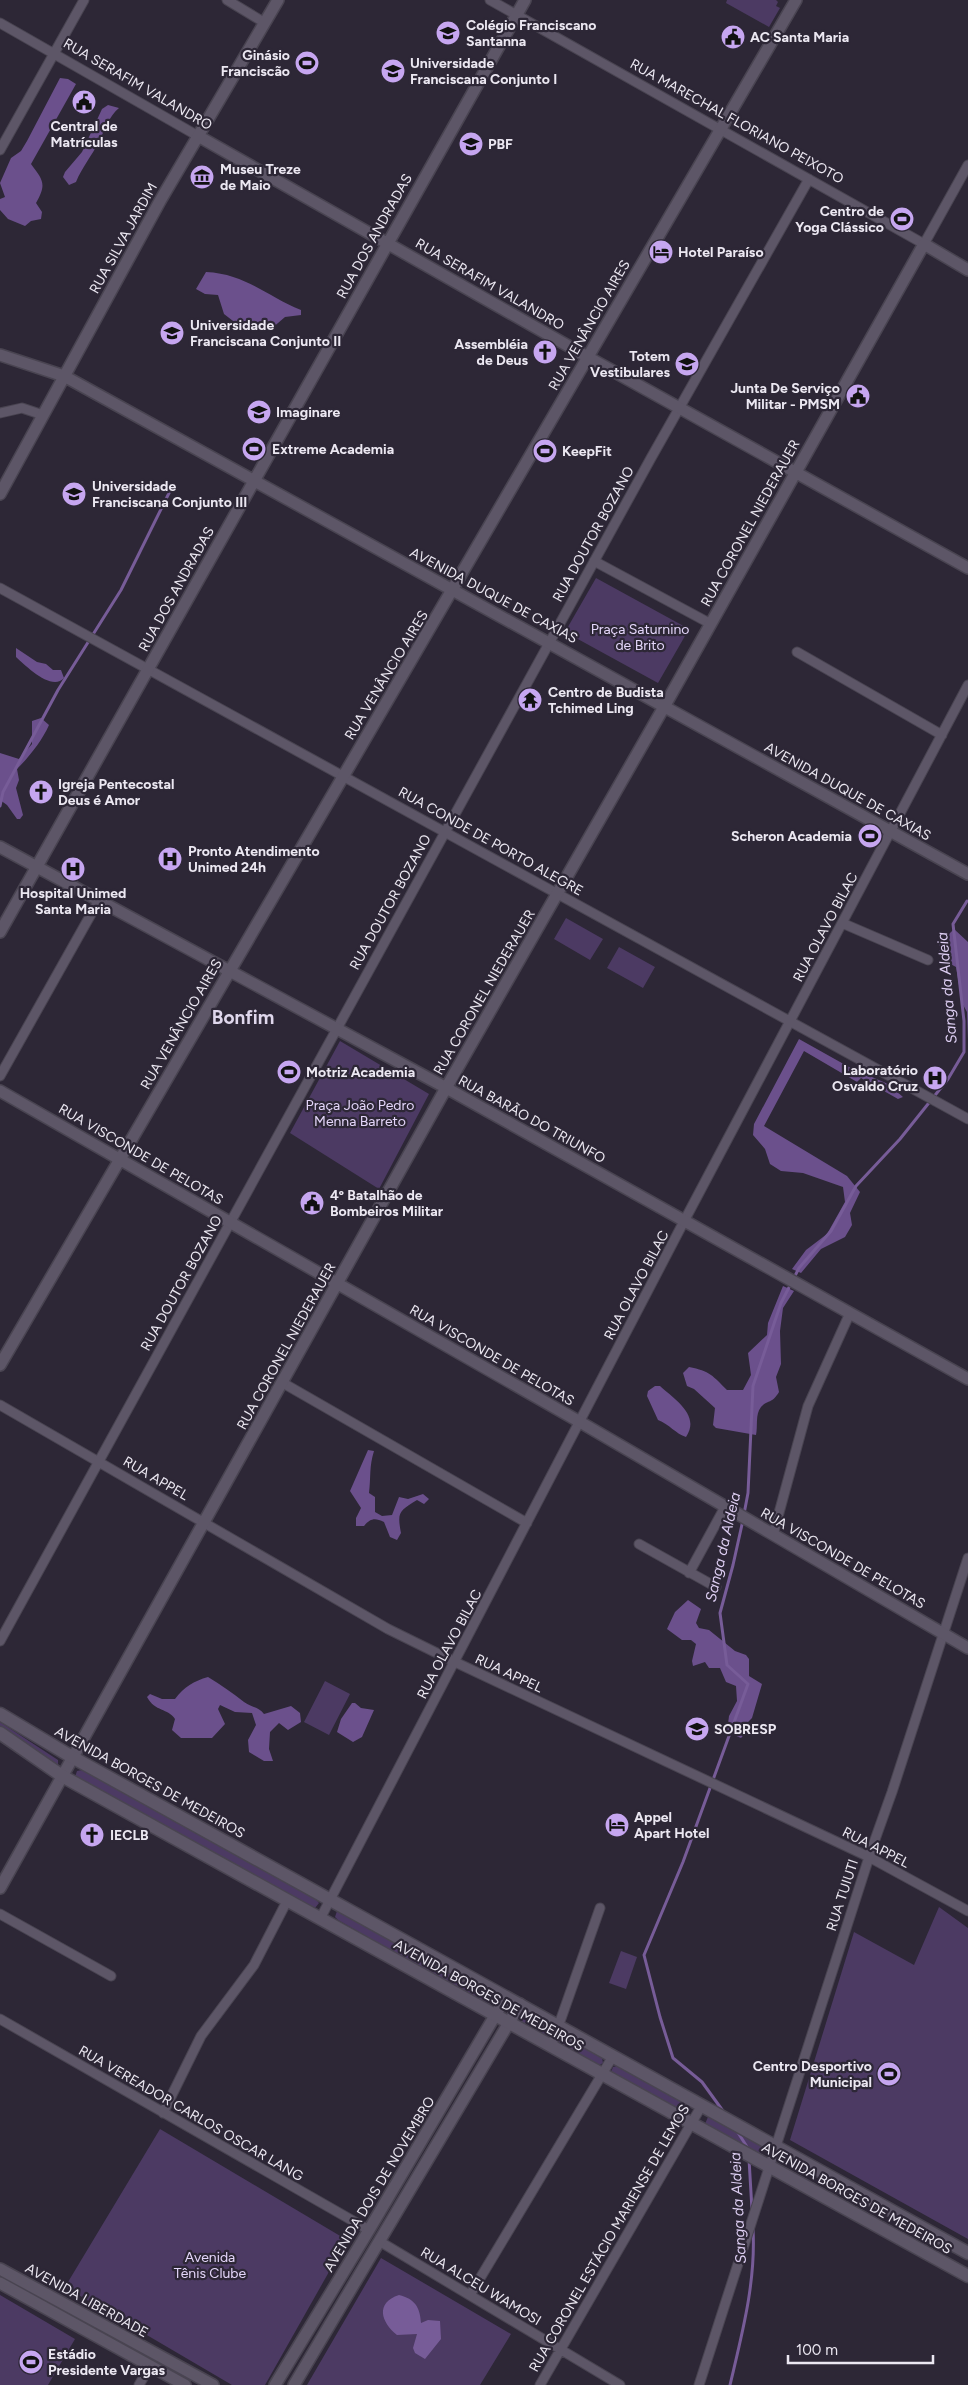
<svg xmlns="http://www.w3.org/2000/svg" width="968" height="2385" font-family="Figtree,sans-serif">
	<rect width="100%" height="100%" fill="#2d2736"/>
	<path fill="#4c3a63" d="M 727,0 L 776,0 L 778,2 L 776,6 L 780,8 L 769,27 L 726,3 Z
		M 596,578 L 689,629 L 658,683 L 565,632 Z
		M 566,918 L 603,939 L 590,960 L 554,939 Z
		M 619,947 L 655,967 L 643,988 L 607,968 Z
		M 340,1041 L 429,1094 L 379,1189 L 290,1133 Z
		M 325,1681 L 350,1694 L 329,1735 L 304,1722 Z
		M 0,1722 L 58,1760 L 58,1765 L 0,1727 Z
		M 82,1770 L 315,1898 L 319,1903 L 315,1908 L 311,1907 L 75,1777 L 77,1771 Z
		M 939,1907 L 968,1928 L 968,2239 L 790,2140 L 854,1932 L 914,1965 Z
		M 343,1910 L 491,1997 L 492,2000 L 488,2005 L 484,2004 L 338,1920 L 335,1917 L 337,1911 Z
		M 621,1951 L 637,1957 L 626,1989 L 609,1983 Z
		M 522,2013 L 551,2030 L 553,2032 L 550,2038 L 547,2038 L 518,2021 L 517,2019 Z
		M 564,2037 L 602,2058 L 603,2063 L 598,2066 L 560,2046 L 558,2039 Z
		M 617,2066 L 688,2104 L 688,2111 L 686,2113 L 611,2072 L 613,2067 Z
		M 708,2117 L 765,2147 L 765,2151 L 759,2153 L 705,2124 Z
		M 160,2129 L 347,2240 L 265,2385 L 232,2385 L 65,2287 Z
		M 381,2258 L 511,2334 L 480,2385 L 307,2385 Z
		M 0,2295 L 75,2339 L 48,2385 L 0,2385 Z"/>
	<path fill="#6b508c" d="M 60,78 L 68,79 L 76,84 L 31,164 C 43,180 47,184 36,203 L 42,212 L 41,219 L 31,221 L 25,226 L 8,219 L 0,210 L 0,199 L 5,197 L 0,183 L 11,158 L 21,151 L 27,141 Z
		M 108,105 L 119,108 C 109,116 105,130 99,141 C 92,156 82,167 76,182 L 69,185 L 63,177 L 65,172 L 82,152 L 102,109 Z
		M 206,272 C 246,274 266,296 301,310 L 301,315 L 285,317 L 271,329 L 264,321 L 253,330 L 246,331 L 224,314 L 218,295 L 205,294 L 196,289 Z
		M 16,648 L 37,662 L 46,664 L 53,670 L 61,670 L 64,678 C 52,692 26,666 16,657 Z
		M 41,718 L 49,725 C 42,741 29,757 17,769 L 19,780 L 16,788 L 23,815 L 20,819 L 17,819 L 7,805 L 0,800 L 0,753 L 19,759 L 32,744 L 32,721 Z
		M 954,929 L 968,942 L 968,1040 L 967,1012 L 962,1003 L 956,967 L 943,960 L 939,955 L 939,944 Z
		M 799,1039 L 849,1067 L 888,1084 L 903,1097 L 898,1099 L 861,1078 L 857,1082 L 804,1051 L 764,1126 L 847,1176 L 860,1192 L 850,1213 L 852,1225 L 845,1237 L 821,1249 L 801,1273 L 792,1269 L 806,1250 L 827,1234 L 845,1202 L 843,1187 L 803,1173 L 781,1171 L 770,1164 L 765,1149 L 753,1135 L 754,1124 Z
		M 783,1286 L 794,1291 L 783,1308 L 780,1331 L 781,1364 L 776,1377 L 779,1392 C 772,1404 767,1400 761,1407 C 755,1414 758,1427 756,1435 L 716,1428 L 713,1425 L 715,1408 L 694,1389 L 687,1386 L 683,1373 L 689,1367 C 710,1371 713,1376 727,1390 L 743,1390 L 751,1375 L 748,1353 L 767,1335 L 768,1323 Z
		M 655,1386 L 660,1386 C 674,1399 701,1415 686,1437 C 676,1434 669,1424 658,1420 L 647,1396 L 648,1391 Z
		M 368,1450 L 374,1451 C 369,1467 371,1477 369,1493 L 375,1497 L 375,1512 L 382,1516 L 392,1515 L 399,1497 L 408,1499 L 423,1494 L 429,1499 L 424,1504 L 417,1500 C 399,1511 397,1512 401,1533 L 397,1540 L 390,1537 L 384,1522 C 375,1518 371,1518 364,1526 L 356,1526 L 356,1518 L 361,1508 L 350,1491 Z
		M 688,1600 L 701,1609 L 696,1623 L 699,1628 L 709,1630 L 735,1651 L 746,1655 L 749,1659 L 749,1676 L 762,1684 L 752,1718 L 745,1725 L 749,1729 L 741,1738 L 727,1732 L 729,1716 L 737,1701 L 736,1686 L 726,1682 L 720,1668 L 709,1668 L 705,1662 L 693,1666 L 692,1661 L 696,1644 L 691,1640 L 682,1640 L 667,1629 L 675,1612 Z
		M 208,1677 C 221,1685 233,1693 244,1702 C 252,1708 258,1706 264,1714 L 291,1706 L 300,1713 L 301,1722 L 288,1730 L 279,1723 L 270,1732 L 269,1749 L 273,1761 L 264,1761 L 249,1752 L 248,1740 L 256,1725 L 252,1713 L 235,1712 L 220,1705 L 218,1709 L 225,1724 L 212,1738 L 181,1738 L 172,1730 L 175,1719 C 168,1708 155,1712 147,1697 L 150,1694 L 162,1699 L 175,1699 C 184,1687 194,1681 208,1677 Z
		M 352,1703 L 355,1703 L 361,1708 L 374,1710 L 362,1737 L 353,1742 L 337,1732 L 341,1719 Z"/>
	<path fill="#775c98" d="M 399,2295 C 415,2299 420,2307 421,2323 L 428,2320 L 440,2321 L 441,2339 L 425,2359 L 415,2353 L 413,2348 L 417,2334 L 397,2335 C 381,2322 375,2303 399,2295 Z"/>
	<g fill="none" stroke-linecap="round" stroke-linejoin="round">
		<path stroke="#775c98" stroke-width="3" d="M 0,806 L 3,792 L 58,690 L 121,590 L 170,491
			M 744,1514 L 748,1493 L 753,1386 L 781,1303 L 799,1268 L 831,1231 L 856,1186 L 900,1139 L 948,1079 L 964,1052 L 964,1021 L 953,924 L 967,901
			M 723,2111 L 702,2082 L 673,2058 L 660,2017 L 644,1955 L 683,1862 L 748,1684 L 727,1665 L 720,1613 L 733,1565 L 743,1520
			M 737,2131 L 749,2150
			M 749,2159 L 752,2210
			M 730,2385 C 742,2334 756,2282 753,2229"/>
		<defs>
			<path id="minor" d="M 227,0 L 265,23
				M 490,0 L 924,244 L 968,165
				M 0,23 L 198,136
				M 0,150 L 84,0
				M 0,413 L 22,408 L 43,415
				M 594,561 L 711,624
				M 0,588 L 968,1119
				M 797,652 L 942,735
				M 842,923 L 928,960
				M 0,1076 L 99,900
				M 283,1383 L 527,1523
				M 0,1405 L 388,1629 L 455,1662 L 869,1857 L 968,1911
				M 773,1535 L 808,1406 L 850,1313
				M 639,1544 L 716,1587
				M 689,1573 L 725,1507
				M 0,1641 L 651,458 L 809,179
				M 0,1914 L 111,1976
				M 320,1919 L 681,1227 L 968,685
				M 0,2019 L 369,2230
				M 551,2047 L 600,1908
				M 163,2113 L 201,2036 L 254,1965 L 287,1901
				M 379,2241 L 620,2385
				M 470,2295 L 613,2056
				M 139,2385 L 150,2366
				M 540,2385 L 702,2105
				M 699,2385 L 872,1848 L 892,1792 L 968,1558"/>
			<path id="tertiary" d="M 198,136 L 593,360 L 968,568
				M 0,355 L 64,376 L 968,874
				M 0,494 L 160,201 L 278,0
				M 0,847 L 441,1085 L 968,1379
				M 0,932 L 525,0
				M 0,1091 L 580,1422 L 968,1648
				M 0,1365 L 796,0
				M 0,1888 L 446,1088 L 664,707 L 924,244 L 968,270
				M 0,2269 L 213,2385
				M 0,2283 L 185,2385
				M 275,2385 L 369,2230 L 506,1997
				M 294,2385 L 520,2004"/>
			<path id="secondary" d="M 0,1714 L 72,1757 L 968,2253
				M 0,1733 L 62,1776 L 968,2276"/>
		</defs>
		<use href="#minor" stroke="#494451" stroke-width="11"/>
		<use href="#tertiary" stroke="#494451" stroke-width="14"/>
		<use href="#secondary" stroke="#494451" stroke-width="15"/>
		<use href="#minor" stroke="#5d5667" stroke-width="9"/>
		<use href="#tertiary" stroke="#5d5667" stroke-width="11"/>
		<use href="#secondary" stroke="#5d5667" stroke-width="12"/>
	</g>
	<defs>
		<symbol id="school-disc" viewBox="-11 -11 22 22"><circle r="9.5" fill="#c6a6f0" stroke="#2d2736"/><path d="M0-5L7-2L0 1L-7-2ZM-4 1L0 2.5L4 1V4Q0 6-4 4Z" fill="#111"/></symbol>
		<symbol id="civic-disc" viewBox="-11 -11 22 22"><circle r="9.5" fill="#c6a6f0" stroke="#2d2736"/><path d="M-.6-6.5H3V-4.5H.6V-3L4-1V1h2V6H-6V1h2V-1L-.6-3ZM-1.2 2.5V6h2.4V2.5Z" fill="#111"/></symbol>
		<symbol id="stadium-disc" viewBox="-11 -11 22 22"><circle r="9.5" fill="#c6a6f0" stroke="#2d2736"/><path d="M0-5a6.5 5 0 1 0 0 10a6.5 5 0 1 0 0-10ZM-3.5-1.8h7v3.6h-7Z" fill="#111"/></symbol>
		<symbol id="university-disc" viewBox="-11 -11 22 22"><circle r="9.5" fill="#c6a6f0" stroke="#2d2736"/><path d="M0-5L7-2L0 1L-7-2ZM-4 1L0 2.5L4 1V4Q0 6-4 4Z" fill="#111"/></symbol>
		<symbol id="museum-disc" viewBox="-11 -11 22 22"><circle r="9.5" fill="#c6a6f0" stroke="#2d2736"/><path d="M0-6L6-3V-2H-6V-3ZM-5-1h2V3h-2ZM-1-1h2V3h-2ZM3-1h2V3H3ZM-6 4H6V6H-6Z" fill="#111"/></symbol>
		<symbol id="hotel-disc" viewBox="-11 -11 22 22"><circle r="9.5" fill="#c6a6f0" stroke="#2d2736"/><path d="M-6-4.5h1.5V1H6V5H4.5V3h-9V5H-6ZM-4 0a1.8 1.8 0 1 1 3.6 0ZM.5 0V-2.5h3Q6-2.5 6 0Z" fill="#111"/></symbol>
		<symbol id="church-disc" viewBox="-11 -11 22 22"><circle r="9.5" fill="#c6a6f0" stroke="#2d2736"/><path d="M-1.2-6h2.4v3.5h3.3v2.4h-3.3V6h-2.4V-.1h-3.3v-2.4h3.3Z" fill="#111"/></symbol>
		<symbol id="temple-disc" viewBox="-11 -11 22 22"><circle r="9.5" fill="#c6a6f0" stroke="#2d2736"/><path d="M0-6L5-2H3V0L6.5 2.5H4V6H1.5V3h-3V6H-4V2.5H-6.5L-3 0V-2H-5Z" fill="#111"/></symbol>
		<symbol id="hospital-disc" viewBox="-11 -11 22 22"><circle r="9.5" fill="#c6a6f0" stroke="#2d2736"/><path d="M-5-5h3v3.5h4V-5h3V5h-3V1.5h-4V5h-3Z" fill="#111"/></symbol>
	</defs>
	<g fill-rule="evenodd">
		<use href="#school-disc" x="434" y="19" width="28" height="28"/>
		<use href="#civic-disc" x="719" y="23" width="28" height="28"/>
		<use href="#stadium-disc" x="293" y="49" width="28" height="28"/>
		<use href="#university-disc" x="379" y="57" width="28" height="28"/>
		<use href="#civic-disc" x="70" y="88" width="28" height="28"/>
		<use href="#school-disc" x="457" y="130" width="28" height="28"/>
		<use href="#museum-disc" x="188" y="163" width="28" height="28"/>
		<use href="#stadium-disc" x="888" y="205" width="28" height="28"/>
		<use href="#hotel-disc" x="647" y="238" width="28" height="28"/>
		<use href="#university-disc" x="158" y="319" width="28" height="28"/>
		<use href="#church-disc" x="531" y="338" width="28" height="28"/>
		<use href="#school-disc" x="673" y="350" width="28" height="28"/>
		<use href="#civic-disc" x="844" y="382" width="28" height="28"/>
		<use href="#school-disc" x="245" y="398" width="28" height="28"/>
		<use href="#stadium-disc" x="240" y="435" width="28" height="28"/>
		<use href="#stadium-disc" x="531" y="437" width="28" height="28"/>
		<use href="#university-disc" x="60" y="480" width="28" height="28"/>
		<use href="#temple-disc" x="516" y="686" width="28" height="28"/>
		<use href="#church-disc" x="27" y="778" width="28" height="28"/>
		<use href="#stadium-disc" x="856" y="822" width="28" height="28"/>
		<use href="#hospital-disc" x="156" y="845" width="28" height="28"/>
		<use href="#hospital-disc" x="59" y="855" width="28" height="28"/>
		<use href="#stadium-disc" x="275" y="1058" width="28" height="28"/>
		<use href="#hospital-disc" x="921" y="1064" width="28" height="28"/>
		<use href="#civic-disc" x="298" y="1189" width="28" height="28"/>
		<use href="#university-disc" x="683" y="1715" width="28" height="28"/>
		<use href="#hotel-disc" x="603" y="1811" width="28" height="28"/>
		<use href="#church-disc" x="78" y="1821" width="28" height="28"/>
		<use href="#stadium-disc" x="875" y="2060" width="28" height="28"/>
		<use href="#stadium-disc" x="17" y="2348" width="28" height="28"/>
	</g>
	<g text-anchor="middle" stroke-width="4.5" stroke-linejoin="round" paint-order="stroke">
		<g font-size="14" font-weight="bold" fill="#ebe7f1" stroke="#2d2736" text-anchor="start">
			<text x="466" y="30">Colégio Franciscano<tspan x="466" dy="16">Santanna</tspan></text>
			<text x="750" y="42">AC Santa Maria</text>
			<text x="290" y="60" text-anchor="end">Ginásio<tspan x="290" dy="16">Franciscão</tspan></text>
			<text x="410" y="68">Universidade<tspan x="410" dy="16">Franciscana Conjunto I</tspan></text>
			<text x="84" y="131" text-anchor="middle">Central de<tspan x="84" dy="16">Matrículas</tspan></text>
			<text x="488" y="149">PBF</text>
			<text x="220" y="174">Museu Treze<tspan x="220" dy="16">de Maio</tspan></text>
			<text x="884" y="216" text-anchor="end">Centro de<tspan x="884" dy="16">Yoga Clássico</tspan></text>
			<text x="678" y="257">Hotel Paraíso</text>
			<text x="190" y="330">Universidade<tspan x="190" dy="16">Franciscana Conjunto II</tspan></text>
			<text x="528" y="349" text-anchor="end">Assembléia<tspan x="528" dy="16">de Deus</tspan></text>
			<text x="670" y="361" text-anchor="end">Totem<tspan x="670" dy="16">Vestibulares</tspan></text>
			<text x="840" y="393" text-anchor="end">Junta De Serviço<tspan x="840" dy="16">Militar - PMSM</tspan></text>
			<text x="276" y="417">Imaginare</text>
			<text x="272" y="454">Extreme Academia</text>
			<text x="562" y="456">KeepFit</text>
			<text x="92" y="491">Universidade<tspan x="92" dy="16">Franciscana Conjunto III</tspan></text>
			<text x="548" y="697">Centro de Budista<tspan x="548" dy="16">Tchimed Ling</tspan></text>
			<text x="58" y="789">Igreja Pentecostal<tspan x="58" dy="16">Deus é Amor</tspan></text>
			<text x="852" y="841" text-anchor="end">Scheron Academia</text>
			<text x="188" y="856">Pronto Atendimento<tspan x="188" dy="16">Unimed 24h</tspan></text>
			<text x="73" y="898" text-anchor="middle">Hospital Unimed<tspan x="73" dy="16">Santa Maria</tspan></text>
			<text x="918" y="1075" text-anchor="end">Laboratório<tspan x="918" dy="16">Osvaldo Cruz</tspan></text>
			<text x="306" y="1077">Motriz Academia</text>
			<text x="330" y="1200">4º Batalhão de<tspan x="330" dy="16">Bombeiros Militar</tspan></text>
			<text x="714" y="1734">SOBRESP</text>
			<text x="634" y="1822">Appel<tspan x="634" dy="16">Apart Hotel</tspan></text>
			<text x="110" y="1840">IECLB</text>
			<text x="872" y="2071" text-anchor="end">Centro Desportivo<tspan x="872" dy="16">Municipal</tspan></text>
			<text x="48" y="2359">Estádio<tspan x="48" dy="16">Presidente Vargas</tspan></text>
		</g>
		<g font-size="14" fill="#ebe7f1" stroke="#2d2736">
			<text transform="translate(138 84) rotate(30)" y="5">RUA SERAFIM VALANDRO</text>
			<text transform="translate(737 121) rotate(29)" y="5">RUA MARECHAL FLORIANO PEIXOTO</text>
			<text transform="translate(374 236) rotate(-61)" y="5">RUA DOS ANDRADAS</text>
			<text transform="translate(123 238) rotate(-61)" y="5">RUA SILVA JARDIM</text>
			<text transform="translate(490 284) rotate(30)" y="5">RUA SERAFIM VALANDRO</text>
			<text transform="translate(589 325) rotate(-60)" y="5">RUA VENÂNCIO AIRES</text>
			<text transform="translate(750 523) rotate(-61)" y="5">RUA CORONEL NIEDERAUER</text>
			<text transform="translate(593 534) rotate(-61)" y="5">RUA DOUTOR BOZANO</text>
			<text transform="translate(176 589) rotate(-61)" y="5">RUA DOS ANDRADAS</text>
			<text transform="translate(494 595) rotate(28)" y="5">AVENIDA DUQUE DE CAXIAS</text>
			<text transform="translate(386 675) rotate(-59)" y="5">RUA VENÂNCIO AIRES</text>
			<text transform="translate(848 791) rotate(29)" y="5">AVENIDA DUQUE DE CAXIAS</text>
			<text transform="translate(491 841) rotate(29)" y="5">RUA CONDE DE PORTO ALEGRE</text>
			<text transform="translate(390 902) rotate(-61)" y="5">RUA DOUTOR BOZANO</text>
			<text transform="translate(825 927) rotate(-62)" y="5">RUA OLAVO BILAC</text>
			<text transform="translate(484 992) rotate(-60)" y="5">RUA CORONEL NIEDERAUER</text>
			<text transform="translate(181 1024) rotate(-60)" y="5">RUA VENÂNCIO AIRES</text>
			<text transform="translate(532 1119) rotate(29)" y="5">RUA BARÃO DO TRIUNFO</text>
			<text transform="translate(141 1154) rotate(30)" y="5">RUA VISCONDE DE PELOTAS</text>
			<text transform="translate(181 1283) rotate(-61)" y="5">RUA DOUTOR BOZANO</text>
			<text transform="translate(636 1285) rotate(-62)" y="5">RUA OLAVO BILAC</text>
			<text transform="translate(286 1346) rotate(-61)" y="5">RUA CORONEL NIEDERAUER</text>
			<text transform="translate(492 1355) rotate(30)" y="5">RUA VISCONDE DE PELOTAS</text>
			<text transform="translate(156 1478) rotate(30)" y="5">RUA APPEL</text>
			<text transform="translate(843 1558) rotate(30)" y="5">RUA VISCONDE DE PELOTAS</text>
			<text transform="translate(449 1644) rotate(-62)" y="5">RUA OLAVO BILAC</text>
			<text transform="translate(509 1673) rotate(25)" y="5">RUA APPEL</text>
			<text transform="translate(150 1782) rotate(29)" y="5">AVENIDA BORGES DE MEDEIROS</text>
			<text transform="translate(876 1847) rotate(27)" y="5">RUA APPEL</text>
			<text transform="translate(842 1895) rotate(-72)" y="5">RUA TUIUTI</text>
			<text transform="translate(489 1995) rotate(29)" y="5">AVENIDA BORGES DE MEDEIROS</text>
			<text transform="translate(191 2113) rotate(30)" y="5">RUA VEREADOR CARLOS OSCAR LANG</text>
			<text transform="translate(379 2184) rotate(-59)" y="5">AVENIDA DOIS DE NOVEMBRO</text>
			<text transform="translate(857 2198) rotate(29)" y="5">AVENIDA BORGES DE MEDEIROS</text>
			<text transform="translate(609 2238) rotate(-60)" y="5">RUA CORONEL ESTÁCIO MARIENSE DE LEMOS</text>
			<text transform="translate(481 2286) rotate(31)" y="5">RUA ALCEU WAMOSI</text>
			<text transform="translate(87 2300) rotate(29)" y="5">AVENIDA LIBERDADE</text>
		</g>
		<g font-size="14" fill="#e4d6fa" stroke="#2d2736">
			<text x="640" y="634">Praça Saturnino<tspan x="640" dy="16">de Brito</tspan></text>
			<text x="360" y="1110">Praça João Pedro<tspan x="360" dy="16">Menna Barreto</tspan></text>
			<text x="210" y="2262">Avenida<tspan x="210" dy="16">Tênis Clube</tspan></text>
		</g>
		<g font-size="15" font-style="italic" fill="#ddcef2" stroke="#2d2736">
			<text transform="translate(947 988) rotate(-95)" y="5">Sanga da Aldeia</text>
			<text transform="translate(723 1547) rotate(-77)" y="5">Sanga da Aldeia</text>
			<text transform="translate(738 2208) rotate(-93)" y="5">Sanga da Aldeia</text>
		</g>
		<g font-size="19" font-weight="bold" fill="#dfd7ec" stroke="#2d2736">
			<text x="243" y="1024">Bonfim</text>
		</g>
	</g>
	<path d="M788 2355v8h145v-8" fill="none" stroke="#ebe7f1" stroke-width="2.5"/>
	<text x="796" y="2355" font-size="15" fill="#ebe7f1" stroke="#2d2736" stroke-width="4" paint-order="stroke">100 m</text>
</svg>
